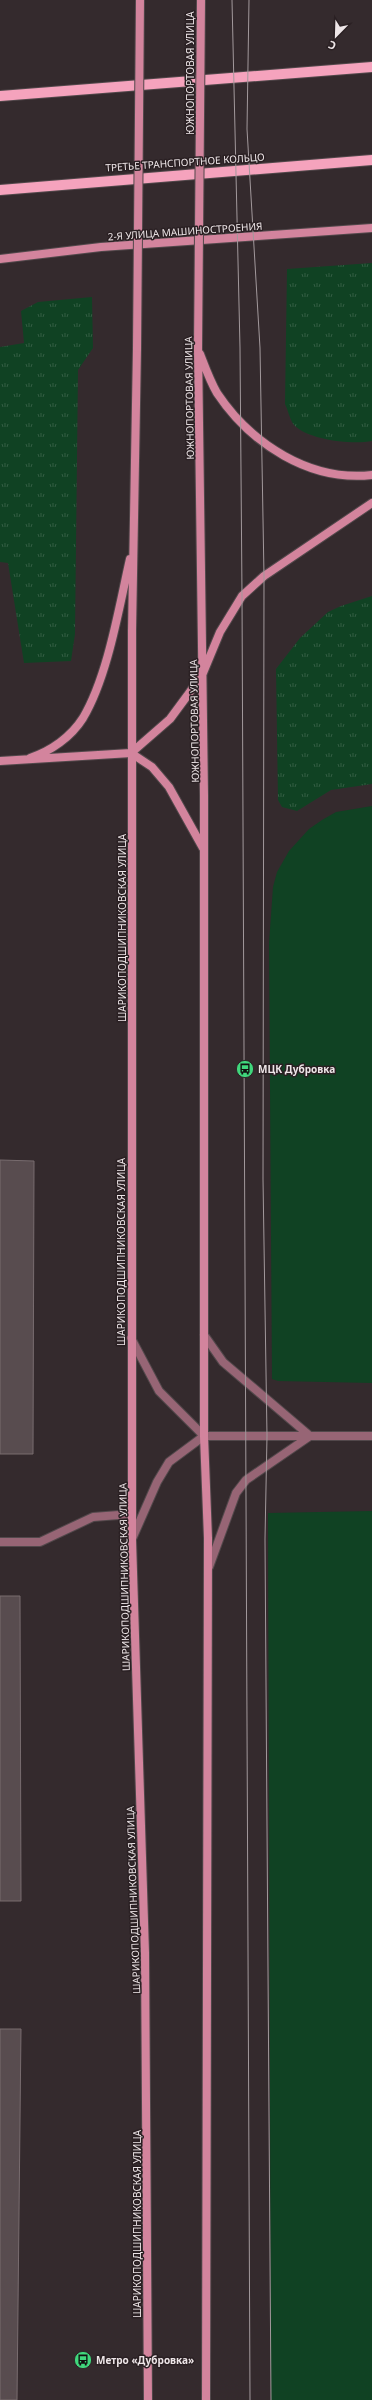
<svg xmlns="http://www.w3.org/2000/svg" width="372" height="2400" font-family="'Noto Sans',sans-serif">
	<defs>
		<pattern id="grass-tufts" width="24" height="20" patternUnits="userSpaceOnUse"><rect width="24" height="20" fill="#104223"/><path d="M3 7l-1-3M5 7V3M7 7l1-3M15 17l-1-3M17 17v-4M19 17l1-3" fill="none" stroke="#335d43"/></pattern>
	</defs>
	<rect width="100%" height="100%" fill="#342a2d"/>
	<path fill="url(#grass-tufts)" d="M 372,263 L 372,441 C 353,445 308,440 294,425 C 290,420 288,410 285,404 L 287,269 Z
		M 92,297 L 93,348 L 78,370 L 75,634 L 71,661 L 24,663 L 8,563 L 0,562 L 0,347 L 24,343 L 21,311 L 38,302 Z
		M 372,596 L 372,784 L 331,790 L 297,811 L 282,807 L 278,800 L 276,669 L 300,638 L 328,612 L 341,606 Z"/>
	<path fill="#104223" d="M 372,806 L 372,1383 L 278,1381 L 272,1379 L 269,943 L 273,887 L 277,872 L 289,851 L 309,829 L 322,820 L 336,812 Z
		M 372,1511 L 372,2400 L 271,2400 L 268,1513 Z"/>
	<path fill="#584c4f" stroke="#786c6f" d="M 0,1160 L 34,1161 L 33,1454 L 0,1454 Z
		M 0,1596 L 20,1596 L 21,1901 L 0,1901 Z
		M 0,2029 L 21,2029 L 17,2400 L 0,2400 Z"/>
	<g fill="none" stroke-linecap="round" stroke-linejoin="round">
		<defs>
			<path id="service" d="M 0,1542 L 40,1542 L 93,1517 L 132,1514"/>
			<path id="tertiary" d="M 204,1335 L 223,1362 L 310,1436
				M 131,1338 L 159,1391 L 204,1436
				M 204,1436 L 372,1436
				M 132,1539 L 157,1482 L 169,1462 L 204,1436
				M 209,1567 L 236,1493 L 246,1480 L 310,1436"/>
			<path id="secondary" d="M 0,259 L 101,247 L 372,228
				M 137,348 L 132,631 L 132,1540 L 145,1953 L 148,2400
				M 198,348 L 204,795 L 204,1436 L 208,1538 L 206,2400
				M 200,354 C 205,367 210,381 217,393 C 251,444 310,482 372,475
				M 131,753 L 170,719 L 187,696 L 203,673 L 220,632 L 242,596 L 264,576 L 372,503
				M 131,753 L 152,767 L 169,787 L 203,848
				M 30,758 C 51,751 71,737 83,718 C 108,676 119,607 130,559
				M 0,761 L 131,753"/>
			<path id="primary" d="M 0,96 L 372,67
				M 0,190 L 372,160"/>
		</defs>
		<use href="#service" stroke="#52484b" stroke-width="10"/>
		<use href="#tertiary" stroke="#52484b" stroke-width="10"/>
		<use href="#secondary" stroke="#52484b" stroke-width="10"/>
		<use href="#primary" stroke="#52484b" stroke-width="12"/>
		<use href="#service" stroke="#976575" stroke-width="8"/>
		<use href="#tertiary" stroke="#976575" stroke-width="8"/>
		<use href="#secondary" stroke="#d3849d" stroke-width="8"/>
		<use href="#primary" stroke="#f5a3bd" stroke-width="10"/>
		<path stroke="#a2999c" stroke-width="1" d="M 232,0 L 240,348 L 242,596 L 250,2400
			M 249,0 L 247,129 L 260,348 L 264,576 L 263,1179 L 267,1436 L 265,1539 L 271,2400"/>
		<defs>
			<path id="secondary-bridge" d="M 137,348 L 140,0
				M 198,348 L 201,0"/>
		</defs>
		<use href="#secondary-bridge" stroke="#52484b" stroke-width="10" stroke-linecap="butt"/>
		<use href="#secondary-bridge" stroke="#d3849d" stroke-width="8"/>
	</g>
	<defs>
		<symbol id="bus-disc" viewBox="-11 -11 22 22"><circle r="9.5" fill="#40d77c" stroke="#2a2023"/><path d="M-5-6H5V4H4V6H2V4H-2V6H-4V4H-5ZM-3.5-4V0h7V-4ZM-3.5 1.2v1.5H-2V1.2ZM2 1.2v1.5H3.5V1.2Z" fill="#111"/></symbol>
	</defs>
	<g fill-rule="evenodd">
		<use href="#bus-disc" x="235" y="1059" width="20" height="20"/>
		<use href="#bus-disc" x="73" y="2350" width="20" height="20"/>
	</g>
	<g text-anchor="middle" stroke-width="3" stroke-linejoin="round" paint-order="stroke">
		<g font-size="10" fill="#eee6e8" stroke="#2a2023">
			<text transform="translate(190 73) rotate(-90)" y="4">ЮЖНОПОРТОВАЯ УЛИЦА</text>
			<text transform="translate(185 162) rotate(-4)" y="4">ТРЕТЬЕ ТРАНСПОРТНОЕ КОЛЬЦО</text>
			<text transform="translate(185 231) rotate(-4)" y="4">2-Я УЛИЦА МАШИНОСТРОЕНИЯ</text>
			<text transform="translate(189 398) rotate(-91)" y="4">ЮЖНОПОРТОВАЯ УЛИЦА</text>
			<text transform="translate(194 721) rotate(-91)" y="4">ЮЖНОПОРТОВАЯ УЛИЦА</text>
			<text transform="translate(122 928) rotate(-90)" y="4">ШАРИКОПОДШИПНИКОВСКАЯ УЛИЦА</text>
			<text transform="translate(121 1252) rotate(-90)" y="4">ШАРИКОПОДШИПНИКОВСКАЯ УЛИЦА</text>
			<text transform="translate(124 1577) rotate(-91)" y="4">ШАРИКОПОДШИПНИКОВСКАЯ УЛИЦА</text>
			<text transform="translate(133 1900) rotate(-92)" y="4">ШАРИКОПОДШИПНИКОВСКАЯ УЛИЦА</text>
			<text transform="translate(137 2224) rotate(-90)" y="4">ШАРИКОПОДШИПНИКОВСКАЯ УЛИЦА</text>
		</g>
		<g font-size="10" font-weight="bold" fill="#eee6e8" stroke="#2a2023" text-anchor="start">
			<text x="258" y="1073">МЦК Дубровка</text>
			<text x="96" y="2364">Метро «Дубровка»</text>
		</g>
	</g>
	<g transform="translate(336 36) rotate(203)" stroke="#2a2023" stroke-width="3" paint-order="stroke">
	<path d="M0-3L7 15L0 10L-7 15Z" fill="#eee6e8"/>
	<text y="-6" font-size="11" font-weight="bold" text-anchor="middle" fill="#eee6e8">С</text>
	</g>
</svg>
